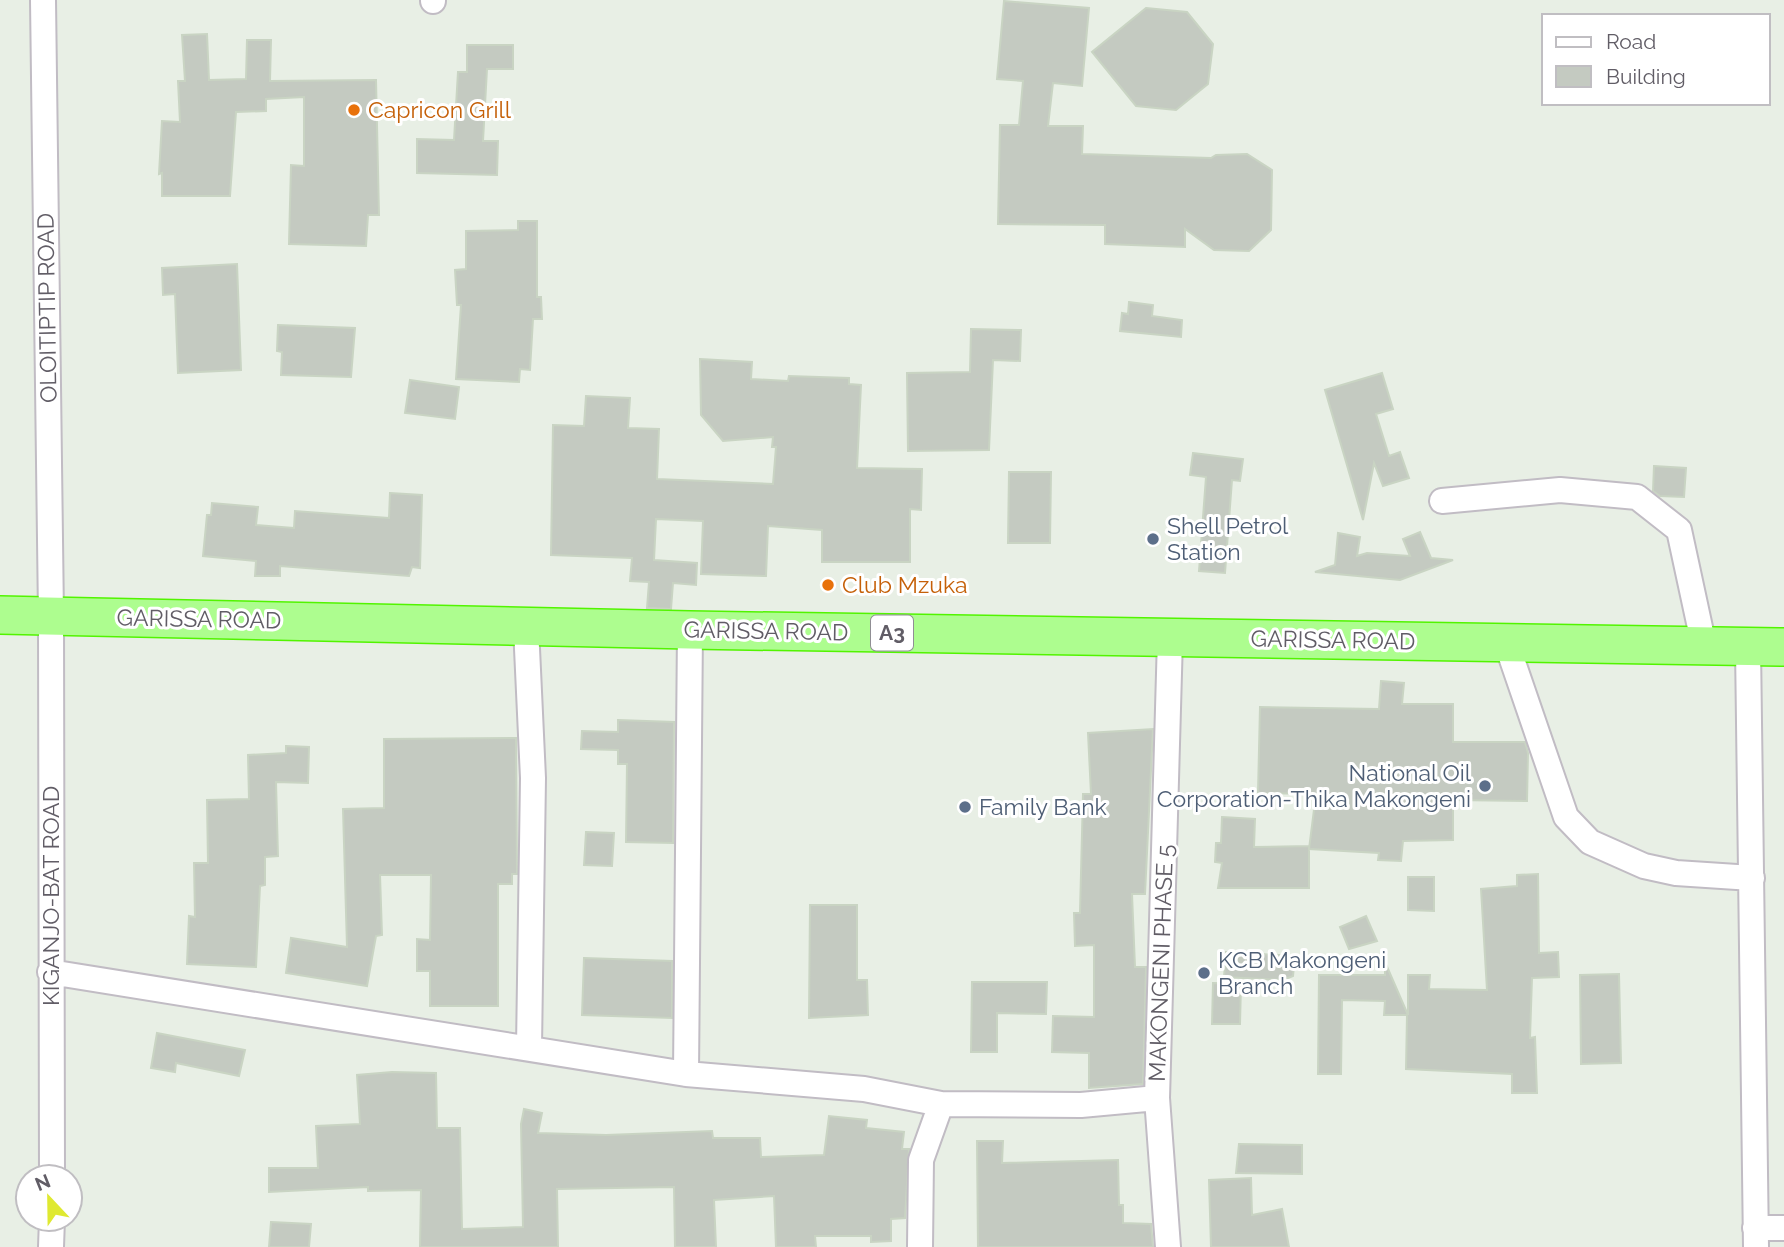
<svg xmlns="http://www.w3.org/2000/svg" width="1784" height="1247" font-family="Raleway,sans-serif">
	<rect width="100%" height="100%" fill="#e8efe5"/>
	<path fill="#c4cac1" stroke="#c9d4c3" stroke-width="2" d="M 1004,1 L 1089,8 L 1082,86 L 1053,83 L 1048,126 L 1083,126 L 1082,154 L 1211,158 L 1216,155 L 1247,154 L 1272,170 L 1271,230 L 1249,251 L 1214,250 L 1185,229 L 1185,247 L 1105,244 L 1105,225 L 998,224 L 1000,125 L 1019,125 L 1023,81 L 997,79 Z
		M 1146,8 L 1187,12 L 1213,44 L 1208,84 L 1176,110 L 1136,106 L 1092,52 Z
		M 207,34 L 209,80 L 246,79 L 247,40 L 271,40 L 270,81 L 376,80 L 379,215 L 368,215 L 366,246 L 289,244 L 291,165 L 304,166 L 304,97 L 266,99 L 266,111 L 236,112 L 230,196 L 162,196 L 162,173 L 159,174 L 162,121 L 180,122 L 178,81 L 185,81 L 182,35 Z
		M 467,45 L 513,45 L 513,69 L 487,69 L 483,141 L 498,141 L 497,175 L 417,173 L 417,139 L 454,140 L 458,72 L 467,72 Z
		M 518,221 L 537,221 L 537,297 L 541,297 L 542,319 L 533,319 L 530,370 L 520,369 L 519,382 L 456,379 L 461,305 L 457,305 L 455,270 L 466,269 L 466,231 L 518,230 Z
		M 237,264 L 241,370 L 178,373 L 175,294 L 163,295 L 162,268 Z
		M 1129,302 L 1153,305 L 1152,316 L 1182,320 L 1181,337 L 1120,331 L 1122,313 L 1128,314 Z
		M 278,325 L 355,328 L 351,377 L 281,375 L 282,352 L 277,351 Z
		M 971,329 L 1021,330 L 1020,361 L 993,360 L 989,450 L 908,451 L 907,373 L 970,372 Z
		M 700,359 L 752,362 L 751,379 L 788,381 L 789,376 L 849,378 L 849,384 L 861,385 L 857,468 L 922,469 L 921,510 L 910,509 L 910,562 L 822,562 L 822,530 L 768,526 L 766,576 L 701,574 L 703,521 L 656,519 L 654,560 L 697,563 L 696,585 L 673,583 L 671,609 L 647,608 L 649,582 L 630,581 L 632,558 L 551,555 L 553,425 L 584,426 L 586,396 L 630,398 L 628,428 L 659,429 L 657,479 L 773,484 L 776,447 L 772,447 L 773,437 L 723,441 L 701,415 Z
		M 1382,373 L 1393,409 L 1376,414 L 1389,456 L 1400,452 L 1409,478 L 1383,486 L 1374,463 L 1363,520 L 1325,390 Z
		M 410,380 L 459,387 L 455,419 L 405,413 Z
		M 1193,453 L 1243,459 L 1240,481 L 1232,480 L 1225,573 L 1199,571 L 1206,477 L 1190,475 Z
		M 1654,466 L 1686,468 L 1684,497 L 1660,496 L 1653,491 Z
		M 1009,472 L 1051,472 L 1050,543 L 1008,543 Z
		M 390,493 L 422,495 L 420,568 L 412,567 L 409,576 L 280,566 L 280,576 L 255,576 L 256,561 L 203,556 L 207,515 L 211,515 L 212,503 L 258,507 L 256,525 L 294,528 L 295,511 L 389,518 Z
		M 1420,532 L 1431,558 L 1453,560 L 1400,580 L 1315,572 L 1335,565 L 1338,533 L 1360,537 L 1357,556 L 1367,553 L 1410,556 L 1403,539 Z
		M 1381,681 L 1404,683 L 1402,704 L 1453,704 L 1453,742 L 1525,742 L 1528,753 L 1527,801 L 1453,800 L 1453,840 L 1403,841 L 1401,861 L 1378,860 L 1379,853 L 1309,849 L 1316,794 L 1258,793 L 1260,707 L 1379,709 Z
		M 618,720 L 674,722 L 673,843 L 626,842 L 627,764 L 618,764 L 618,750 L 581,749 L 582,731 L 618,732 Z
		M 1153,729 L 1145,894 L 1132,894 L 1135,967 L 1146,967 L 1143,1084 L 1089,1088 L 1089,1053 L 1052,1052 L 1053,1016 L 1094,1017 L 1094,945 L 1075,946 L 1074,913 L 1080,913 L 1083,794 L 1091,794 L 1088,733 Z
		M 516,738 L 517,874 L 512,874 L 512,884 L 498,884 L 498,1006 L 430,1006 L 430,971 L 417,971 L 417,939 L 430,940 L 431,875 L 380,875 L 382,935 L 376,936 L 367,986 L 286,973 L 291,938 L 347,947 L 343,809 L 384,808 L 384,739 Z
		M 286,746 L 309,747 L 308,783 L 276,782 L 278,856 L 265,857 L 265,885 L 260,886 L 256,967 L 187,964 L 189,916 L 195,917 L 194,863 L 208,863 L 207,800 L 249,799 L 248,755 L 286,753 Z
		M 1222,817 L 1255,819 L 1254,847 L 1309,846 L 1309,888 L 1218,888 L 1222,863 L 1215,862 L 1216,843 L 1221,843 Z
		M 586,832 L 614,833 L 612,866 L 584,865 Z
		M 1538,874 L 1539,953 L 1558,952 L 1559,977 L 1532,978 L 1530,1038 L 1535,1037 L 1537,1093 L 1512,1093 L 1512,1074 L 1406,1069 L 1407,1015 L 1384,1015 L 1385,1001 L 1342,1000 L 1341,1074 L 1318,1074 L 1319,975 L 1385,975 L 1385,962 L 1408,1015 L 1408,975 L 1430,975 L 1429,989 L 1487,990 L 1481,889 L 1517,886 L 1517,875 Z
		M 1408,877 L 1434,877 L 1434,911 L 1408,910 Z
		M 810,905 L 857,905 L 857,980 L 867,980 L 868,1015 L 809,1018 Z
		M 1366,916 L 1377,941 L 1349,949 L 1340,927 Z
		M 1226,952 L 1295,956 L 1293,976 L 1283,980 L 1224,977 Z
		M 584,958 L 672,961 L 672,1018 L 582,1015 Z
		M 1619,974 L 1621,1063 L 1581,1064 L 1580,975 Z
		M 972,982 L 1047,982 L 1046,1014 L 997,1013 L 997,1052 L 971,1052 Z
		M 1213,983 L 1241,984 L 1240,1024 L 1212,1024 Z
		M 157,1033 L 245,1050 L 239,1076 L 176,1063 L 175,1072 L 151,1068 Z
		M 392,1072 L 436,1073 L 437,1128 L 460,1128 L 462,1229 L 523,1227 L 521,1124 L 524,1109 L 542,1113 L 538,1133 L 606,1135 L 712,1131 L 713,1138 L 760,1138 L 761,1157 L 824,1155 L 829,1116 L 867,1120 L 866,1128 L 904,1132 L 902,1149 L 909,1149 L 905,1218 L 891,1219 L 891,1241 L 871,1242 L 871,1236 L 815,1236 L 816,1247 L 776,1247 L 774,1196 L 714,1200 L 716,1247 L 675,1247 L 674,1187 L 557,1189 L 558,1247 L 420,1247 L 421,1190 L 368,1191 L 368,1187 L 269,1192 L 269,1168 L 318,1168 L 316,1126 L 360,1124 L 357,1075 Z
		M 977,1141 L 1003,1141 L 1002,1163 L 1118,1160 L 1119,1205 L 1123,1205 L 1123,1223 L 1151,1224 L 1153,1247 L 978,1247 Z
		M 1239,1144 L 1302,1145 L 1302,1174 L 1236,1173 Z
		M 1251,1178 L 1252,1215 L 1282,1209 L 1289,1247 L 1211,1247 L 1209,1180 Z
		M 271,1222 L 311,1224 L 309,1247 L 269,1247 Z"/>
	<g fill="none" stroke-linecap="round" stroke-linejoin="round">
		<defs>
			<path id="minor" d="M 43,0 L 51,616 L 52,1177
				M 433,0 L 433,1
				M 1442,501 L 1560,490 L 1637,497 L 1679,530 L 1704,646
				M 526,627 L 533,778 L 529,1047
				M 1506,642 L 1566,817 L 1590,842 L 1644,866 L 1676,873 L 1752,878
				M 1748,647 L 1756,1247
				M 50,972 L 686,1074 L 864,1089 L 941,1104 L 1081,1105 L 1157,1098
				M 686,1074 L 690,630
				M 1755,1228 L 1784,1228
				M 51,1247 L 52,1219
				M 920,1247 L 921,1160 L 941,1104
				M 1168,1247 L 1157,1098 L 1170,638"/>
			<path id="highway" d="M 0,615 L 690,630 L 1784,647"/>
		</defs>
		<use href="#minor" stroke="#c1bcc4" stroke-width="28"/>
		<use href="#highway" stroke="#52f400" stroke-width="40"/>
		<use href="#minor" stroke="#fff" stroke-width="24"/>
		<use href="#highway" stroke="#adfd8f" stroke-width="37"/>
	</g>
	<g fill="#e8710a" stroke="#fff" stroke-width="2.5">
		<circle cx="354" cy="110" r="7"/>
		<circle cx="828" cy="585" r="7"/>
	</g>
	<g fill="#5c6f8a" stroke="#fff" stroke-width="2.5">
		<circle cx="1153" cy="539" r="7"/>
		<circle cx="1485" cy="786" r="7"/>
		<circle cx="965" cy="807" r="7"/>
		<circle cx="1204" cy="973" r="7"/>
	</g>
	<g text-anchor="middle" stroke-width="6" stroke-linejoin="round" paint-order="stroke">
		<rect fill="#fff" stroke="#908e94" stroke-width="2" x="871" y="615.5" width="42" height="35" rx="5"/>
		<g font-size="21" font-weight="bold" fill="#615d66">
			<text x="892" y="640">A3</text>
		</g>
		<g font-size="23" fill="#c56008" stroke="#fff" text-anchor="start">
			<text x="368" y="118">Capricon Grill</text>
			<text x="842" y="593">Club Mzuka</text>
		</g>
		<g font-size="23" fill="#615d66" stroke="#fff">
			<text transform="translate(47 308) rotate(-91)" y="8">OLOITIPTIP ROAD</text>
			<text transform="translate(199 619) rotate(1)" y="8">GARISSA ROAD</text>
			<text transform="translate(766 631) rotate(1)" y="8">GARISSA ROAD</text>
			<text transform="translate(1333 640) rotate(1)" y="8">GARISSA ROAD</text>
			<text transform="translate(51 896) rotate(-90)" y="8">KIGANJO-BAT ROAD</text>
			<text transform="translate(1161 963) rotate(-88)" y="8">MAKONGENI PHASE 5</text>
		</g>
		<g font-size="23" fill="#4e5e75" stroke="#fff" text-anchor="start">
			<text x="1167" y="534">Shell Petrol<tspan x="1167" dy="26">Station</tspan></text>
			<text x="1471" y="781" text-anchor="end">National Oil<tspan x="1471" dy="26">Corporation-Thika Makongeni</tspan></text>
			<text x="979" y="815">Family Bank</text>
			<text x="1218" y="968">KCB Makongeni<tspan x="1218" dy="26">Branch</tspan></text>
		</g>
	</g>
	<rect x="1542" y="14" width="228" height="91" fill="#ffffff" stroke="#c0bec2" stroke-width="2"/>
	<rect x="1556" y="37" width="35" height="10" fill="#ffffff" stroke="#c0bec2" stroke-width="2"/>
	<text x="1606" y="49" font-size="21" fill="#615d66">Road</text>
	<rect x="1556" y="66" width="35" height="21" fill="#c4cac1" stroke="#c0bec2" stroke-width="2"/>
	<text x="1606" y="84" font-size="21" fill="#615d66">Building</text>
	<g transform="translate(49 1198) rotate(338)"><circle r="33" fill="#ffffff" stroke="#c0bec2" stroke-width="2"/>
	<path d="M0-5L12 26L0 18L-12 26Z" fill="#dfe931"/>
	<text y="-10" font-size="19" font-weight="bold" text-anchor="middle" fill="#615d66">N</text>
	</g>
</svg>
